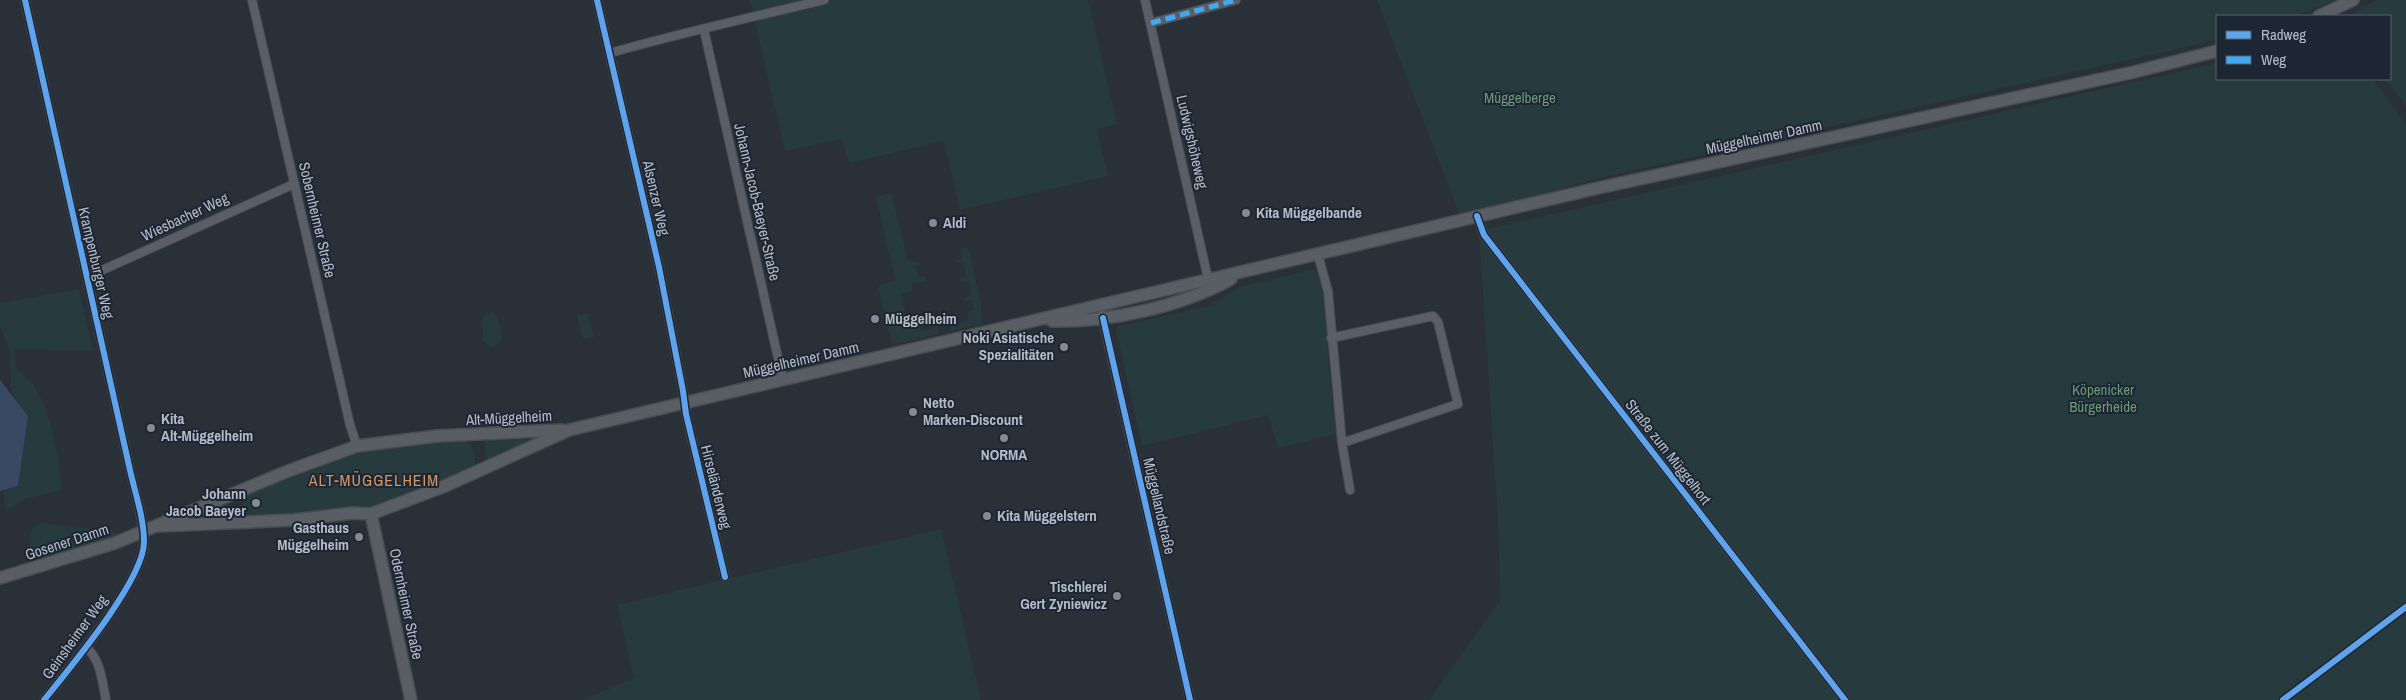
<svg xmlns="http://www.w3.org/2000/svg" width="2406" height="700" font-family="'Archivo Narrow',sans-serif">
	<rect width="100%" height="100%" fill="#2a3038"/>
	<path fill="#273a3e" d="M 750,0 L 1088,0 L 1117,124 L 1097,129 L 1108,176 L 960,210 L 944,141 L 849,163 L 842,139 L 785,151 Z
		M 1377,0 L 2335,0 L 2295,16 L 2217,16 L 2217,40 L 1600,178 L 1460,216 Z
		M 2377,0 L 2406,0 L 2406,106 L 2385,79 L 2390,79 L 2390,16 L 2348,16 Z
		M 2217,63 L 2217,79 L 2372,79 L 2406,124 L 2406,700 L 1429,700 L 1500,601 L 1498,520 L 1479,231 Z
		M 891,193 L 908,260 L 924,264 L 916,266 L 918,277 L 925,276 L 928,287 L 925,281 L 911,284 L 912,291 L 901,294 L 908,325 L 919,325 L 921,332 L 935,328 L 934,321 L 936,321 L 939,334 L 892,345 L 878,288 L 879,285 L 895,280 L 876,197 Z
		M 968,247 L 981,303 L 982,324 L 951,331 L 948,318 L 953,317 L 955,324 L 969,320 L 968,312 L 974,310 L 972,300 L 965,301 L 965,297 L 971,295 L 968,281 L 961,282 L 960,278 L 967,277 L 963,262 L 957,263 L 956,260 L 962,258 L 960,249 Z
		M 1315,269 L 1325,295 L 1329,372 L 1336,434 L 1278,448 L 1268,415 L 1142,446 L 1116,330 L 1118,326 L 1209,306 L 1239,287 Z
		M 79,289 L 93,351 L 16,349 L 15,367 C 21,373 29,379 34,386 C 53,416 58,455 62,490 L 25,499 L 6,511 L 3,491 L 18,486 L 28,416 L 11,391 L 10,352 L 0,326 L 0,303 Z
		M 492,312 C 501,318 503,333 500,343 L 491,347 L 483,342 L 483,330 L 480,323 L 486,313 Z
		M 588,313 L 594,337 L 583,339 L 577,316 Z
		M 524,437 L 527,443 L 490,460 L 487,459 L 484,439 Z
		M 465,441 C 473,446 476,452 475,463 L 470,470 L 386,504 L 365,509 L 347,512 L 250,517 L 245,514 L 242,507 L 246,494 L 338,456 L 392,444 Z
		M 224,503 L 227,504 L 229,518 L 206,520 L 203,518 L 204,511 Z
		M 40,523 L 116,532 L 118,535 L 45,560 C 32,555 27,543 32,529 Z
		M 941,529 L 981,700 L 583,700 L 634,678 L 617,605 Z"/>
	<path fill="#384963" d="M 0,380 L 28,416 L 18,486 L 0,491 Z"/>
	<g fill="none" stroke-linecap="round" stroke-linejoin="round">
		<defs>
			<path id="street" d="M 25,0 L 130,470 C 135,493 144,518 144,542 C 144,580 69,669 44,700
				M 252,0 L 350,425 L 357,446
				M 597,0 L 659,267 L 683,391 L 686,414 L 725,577
				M 1145,0 L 1209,283
				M 1151,23 L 1236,0
				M 704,30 L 783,380
				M 610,53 C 680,33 752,17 824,0
				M 1477,216 L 1484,235 L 1845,700
				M 1318,255 L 1328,291 L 1342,443 L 1350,490
				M 86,274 L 98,272 L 294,184
				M 1102,315 L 1190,700
				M 1331,338 L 1433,316 L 1438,322 L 1458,404 L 1342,443
				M 86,647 C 101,660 102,681 106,700"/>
			<path id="secondary" d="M 2319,16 L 2353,0
				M 1052,321 C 1110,322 1180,307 1231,279
				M 371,514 L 411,700
				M 159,526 L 293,520 L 353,513 L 371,514 L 445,486 L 569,430 L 1598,188 L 2134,72 L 2217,51
				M 0,578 L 115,543 L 288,471 L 357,446 L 437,436 L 562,430"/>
		</defs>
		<use href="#street" stroke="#484c53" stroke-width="10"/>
		<use href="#secondary" stroke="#484c53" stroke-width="14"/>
		<use href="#street" stroke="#5a5e66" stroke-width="8"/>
		<use href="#secondary" stroke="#595d64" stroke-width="11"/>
		<path stroke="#3fa9f5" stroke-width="5" stroke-dasharray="10 5" stroke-linecap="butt" d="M 1151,23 L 1236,0"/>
		<defs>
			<path id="cycleway" d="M 25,0 L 130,470 C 135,493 144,518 144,542 C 144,580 69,669 44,700
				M 597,0 L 659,267 L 683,391 L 686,414 L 725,577
				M 1477,216 L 1484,235 L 1845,700
				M 1103,318 L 1190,700
				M 2283,700 L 2406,607"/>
		</defs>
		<use href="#cycleway" stroke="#1d2633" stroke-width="9"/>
		<use href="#cycleway" stroke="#60a3ed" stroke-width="6"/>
	</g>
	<g fill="#848b96" stroke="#1d2633" stroke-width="2">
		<circle cx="1246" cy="213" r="5"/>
		<circle cx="933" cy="223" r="5"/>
		<circle cx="875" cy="319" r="5"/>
		<circle cx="1064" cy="347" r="5"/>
		<circle cx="913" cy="412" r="5"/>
		<circle cx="151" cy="428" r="5"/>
		<circle cx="1004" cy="438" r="5"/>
		<circle cx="256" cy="503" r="5"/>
		<circle cx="987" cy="516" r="5"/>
		<circle cx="359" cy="537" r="5"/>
		<circle cx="1117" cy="596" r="5"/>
	</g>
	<g text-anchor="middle" stroke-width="4" stroke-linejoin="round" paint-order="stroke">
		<g font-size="15" fill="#6b9a76" stroke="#1d2633">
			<text x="1520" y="103">Müggelberge</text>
			<text x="2103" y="395">Köpenicker<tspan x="2103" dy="17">Bürgerheide</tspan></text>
		</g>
		<g font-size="15" fill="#b4bcc9" stroke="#1d2633">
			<text transform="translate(1764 137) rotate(-12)" y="5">Müggelheimer Damm</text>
			<text transform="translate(1192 142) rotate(77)" y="5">Ludwigshöheweg</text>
			<text transform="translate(656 198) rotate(77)" y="5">Alsenzer Weg</text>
			<text transform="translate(757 202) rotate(77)" y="5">Johann-Jacob-Baeyer-Straße</text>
			<text transform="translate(185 217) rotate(-25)" y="5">Wiesbacher Weg</text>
			<text transform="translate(317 220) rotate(77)" y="5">Sobernheimer Straße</text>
			<text transform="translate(96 263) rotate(77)" y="5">Krampenburger Weg</text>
			<text transform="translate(801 360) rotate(-13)" y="5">Müggelheimer Damm</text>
			<text transform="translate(509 418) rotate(-3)" y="5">Alt-Müggelheim</text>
			<text transform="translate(1668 452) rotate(52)" y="5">Straße zum Müggelhort</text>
			<text transform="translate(716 487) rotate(76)" y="5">Hirseländerweg</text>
			<text transform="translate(1159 506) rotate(77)" y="5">Müggellandstraße</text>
			<text transform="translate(67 542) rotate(-18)" y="5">Gosener Damm</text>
			<text transform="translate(406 604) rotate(78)" y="5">Odernheimer Straße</text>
			<text transform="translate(75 637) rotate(-54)" y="5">Geinsheimer Weg</text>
		</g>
		<g font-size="15" font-weight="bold" fill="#b4bcc9" stroke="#1d2633" text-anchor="start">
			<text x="1256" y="218">Kita Müggelbande</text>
			<text x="943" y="228">Aldi</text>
			<text x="885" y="324">Müggelheim</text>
			<text x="1054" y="343" text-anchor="end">Noki Asiatische<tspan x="1054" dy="17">Spezialitäten</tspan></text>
			<text x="923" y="408">Netto<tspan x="923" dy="17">Marken-Discount</tspan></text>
			<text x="161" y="424">Kita<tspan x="161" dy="17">Alt-Müggelheim</tspan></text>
			<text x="1004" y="460" text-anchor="middle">NORMA</text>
			<text x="246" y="499" text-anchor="end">Johann<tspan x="246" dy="17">Jacob Baeyer</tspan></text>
			<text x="997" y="521">Kita Müggelstern</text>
			<text x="349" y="533" text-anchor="end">Gasthaus<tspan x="349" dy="17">Müggelheim</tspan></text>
			<text x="1107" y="592" text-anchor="end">Tischlerei<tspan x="1107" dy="17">Gert Zyniewicz</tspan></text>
		</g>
		<g font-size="16" letter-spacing="1" fill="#d59563" stroke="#1d2633">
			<text x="374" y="486">ALT-MÜGGELHEIM</text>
		</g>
	</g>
	<rect x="2216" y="15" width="175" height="65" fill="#1d2633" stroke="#59626f"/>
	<rect x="2226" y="31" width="25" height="8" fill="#60a3ed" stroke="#59626f"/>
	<text x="2261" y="40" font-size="15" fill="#b4bcc9">Radweg</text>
	<rect x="2226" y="56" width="25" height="8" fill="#3fa9f5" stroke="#59626f"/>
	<text x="2261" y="65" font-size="15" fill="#b4bcc9">Weg</text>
</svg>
